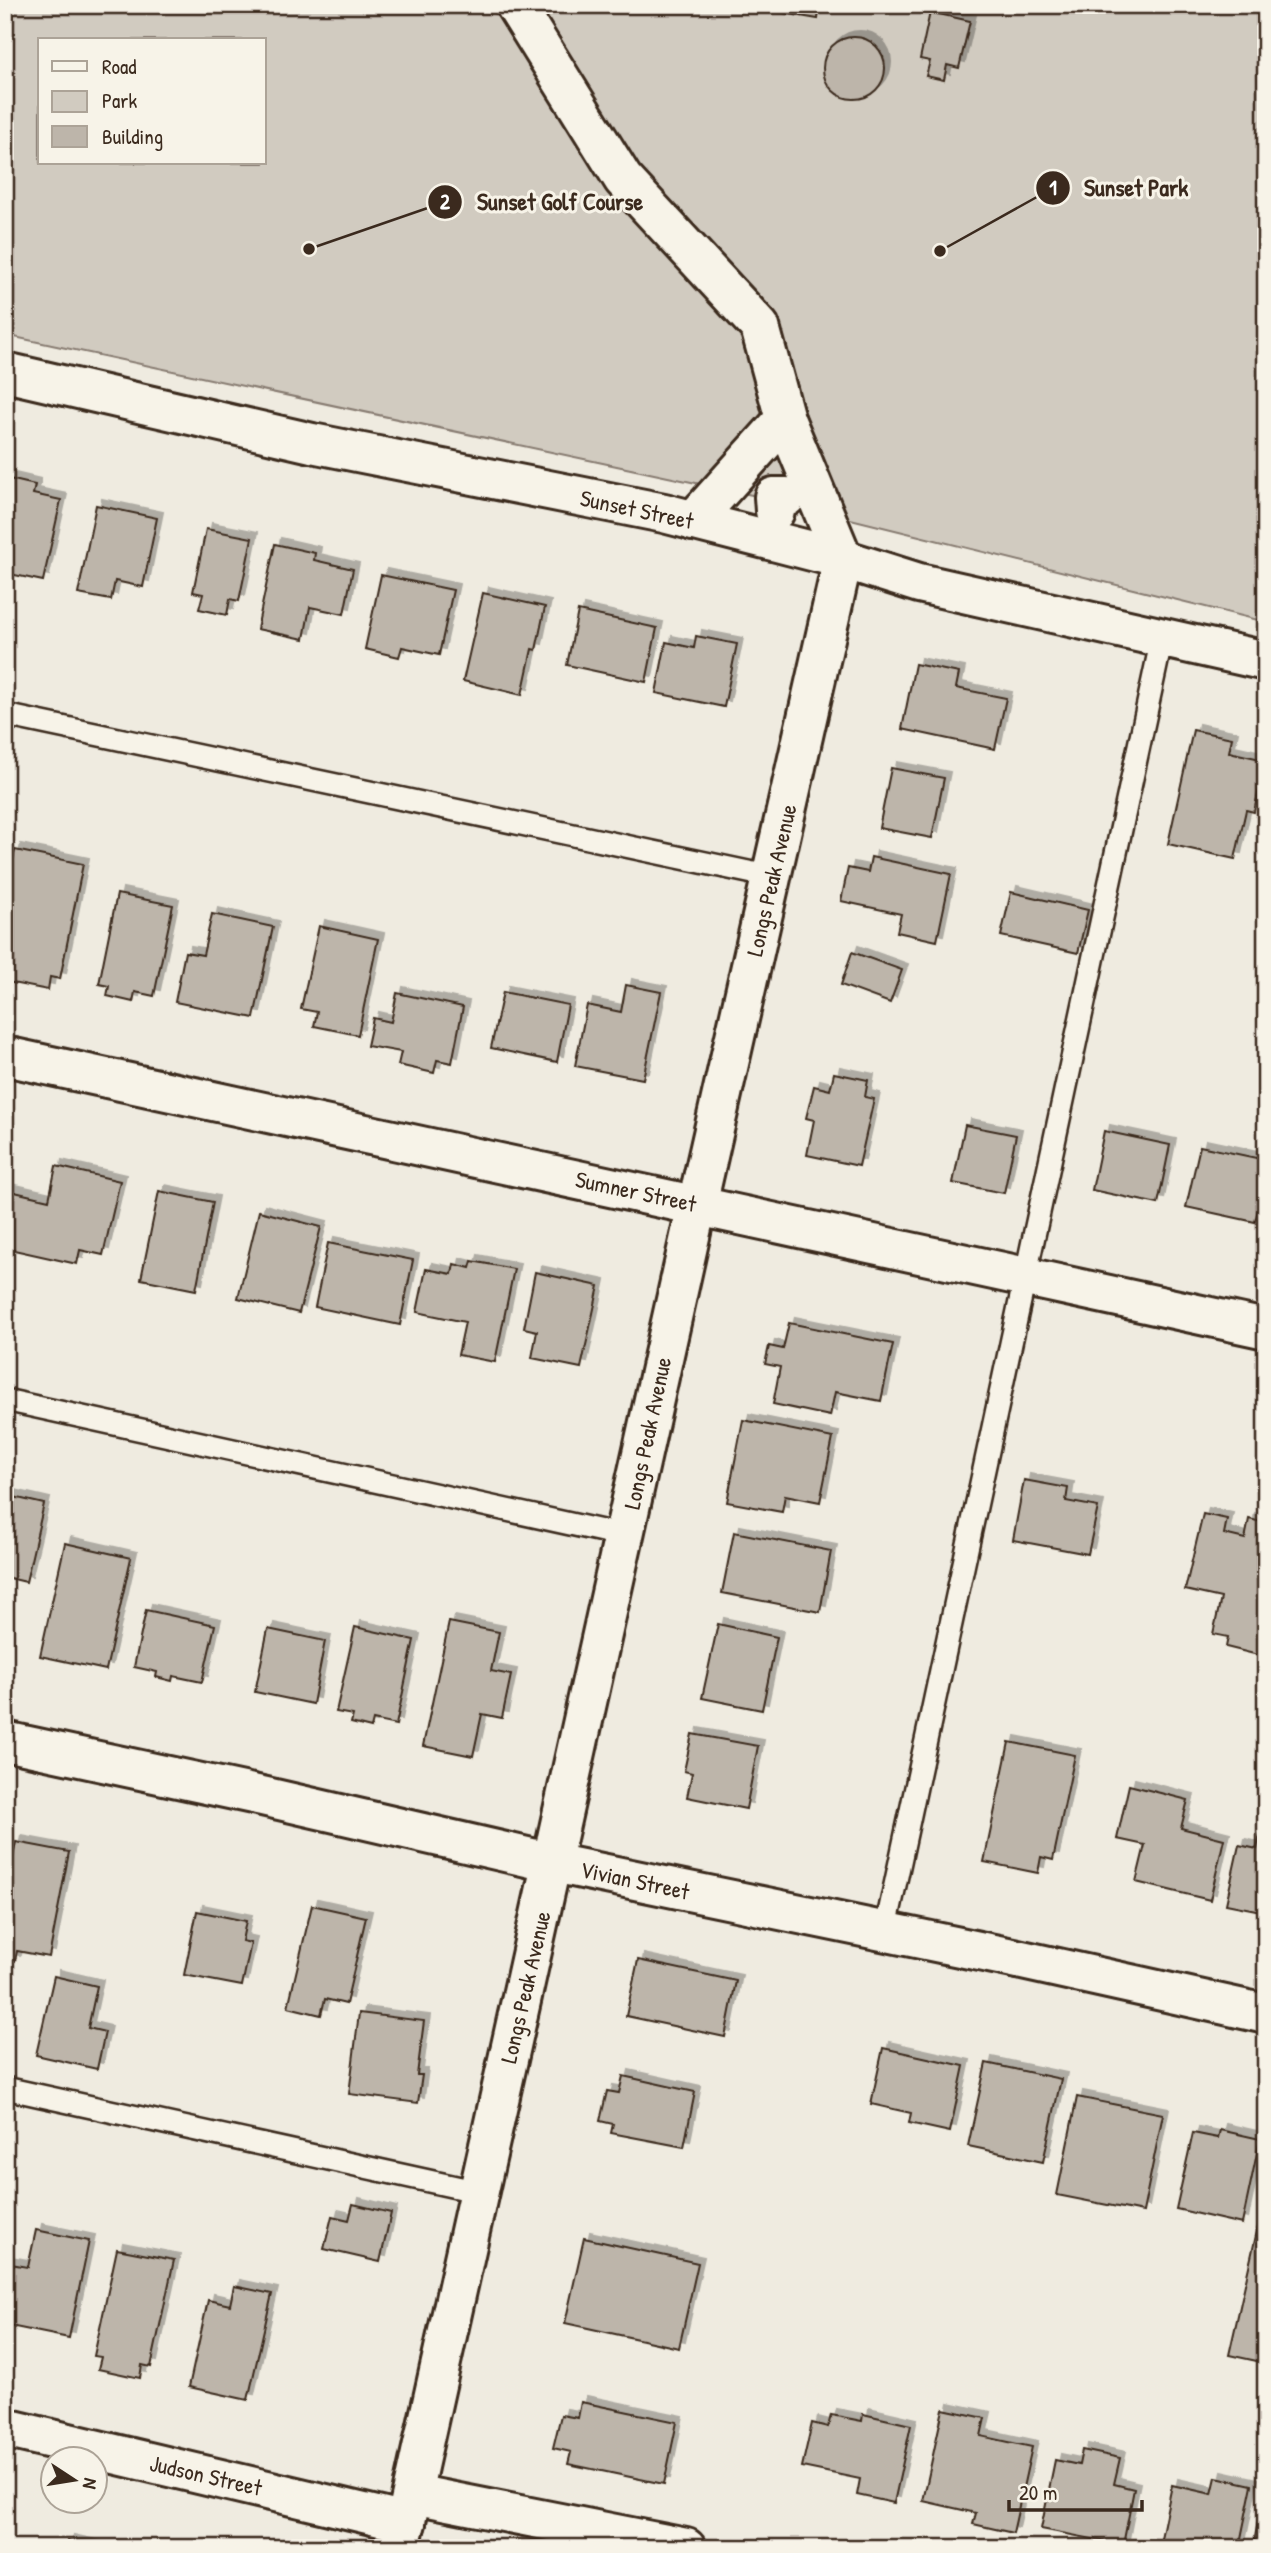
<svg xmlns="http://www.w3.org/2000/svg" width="1271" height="2553" font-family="'Patrick Hand',sans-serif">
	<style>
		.green { fill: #d1cbc0; stroke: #867a6f; stroke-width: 2; fill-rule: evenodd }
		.building { fill: #bdb5aa; stroke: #3b2a1e; stroke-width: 2; filter: url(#shadow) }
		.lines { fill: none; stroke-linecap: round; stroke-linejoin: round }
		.lane-casing { stroke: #3b2a1e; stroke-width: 26 }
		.street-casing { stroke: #3b2a1e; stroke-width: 44 }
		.secondary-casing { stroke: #3b2a1e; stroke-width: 44 }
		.lane { stroke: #f7f3e8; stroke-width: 21 }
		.street { stroke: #f7f3e8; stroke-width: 38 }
		.secondary { stroke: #f7f3e8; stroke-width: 38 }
		.labels { text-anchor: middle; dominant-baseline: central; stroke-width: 6; stroke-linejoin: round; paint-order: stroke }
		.street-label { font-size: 23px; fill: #3b2a1e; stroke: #f7f3e8 }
		.leader { fill: none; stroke: #3b2a1e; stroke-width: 2.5 }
		.callout-dot { fill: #3b2a1e; stroke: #f7f3e8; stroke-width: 2.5 }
		.mark-label { font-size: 21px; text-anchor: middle; font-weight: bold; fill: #fff }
		.callout-label { font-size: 24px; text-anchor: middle; font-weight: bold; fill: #3b2a1e; stroke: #f7f3e8; stroke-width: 6; stroke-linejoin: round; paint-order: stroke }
	</style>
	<defs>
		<filter id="shadow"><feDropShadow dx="6" dy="-6" stdDeviation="0" flood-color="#0004"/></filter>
	</defs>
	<rect width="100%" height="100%" fill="#efebe0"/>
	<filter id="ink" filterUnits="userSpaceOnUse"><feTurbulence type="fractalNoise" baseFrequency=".0143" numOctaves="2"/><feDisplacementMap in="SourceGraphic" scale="14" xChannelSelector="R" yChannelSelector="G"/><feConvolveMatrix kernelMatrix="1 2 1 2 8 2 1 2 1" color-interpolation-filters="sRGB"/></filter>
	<g filter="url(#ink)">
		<!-- green -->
		<path class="green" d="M5,5h1261v617l-500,-124 -761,-163zM40,40h224v123h-224z"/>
		<!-- building -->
		<g class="building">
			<path d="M766,5h54l-2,14 -53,-9z"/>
			<path d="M1233,5h33v7z"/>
			<path d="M930,12l40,9 -11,47 -12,-3 -3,15 -18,-4 4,-15 -10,-2z"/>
			<circle cx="854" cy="68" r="31"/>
			<path d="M5,478l30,7 -2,9 28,6 -18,81 -38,-8z"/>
			<path d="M96,505l61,13 -14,69 -28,-6 -4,19 -33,-6z"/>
			<path d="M206,529l46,9 -13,63 -9,-2 -3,16 -28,-6 4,-15 -10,-2z"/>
			<path d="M275,544l40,9 -1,7 39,9 -9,45 -34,-7 -6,32 -47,-10z"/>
			<path d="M381,575l72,15 -14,65 -37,-8 -3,10 -34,-8z"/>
			<path d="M483,593l62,14 -9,43 -4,-1 -10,46 -59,-14z"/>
			<path d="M578,611l79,17 -11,54 -79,-17z"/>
			<path d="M696,636l41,8 -13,63 -68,-14 10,-51 28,6z"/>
			<path d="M915,664l44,9 -3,15 50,10 -11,51 -93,-20z"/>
			<path d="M1193,730l39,8 -3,14 36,8 -11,52 -8,-2 -11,49 -67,-15z"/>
			<path d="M891,768l53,10 -12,60 -53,-10z"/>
			<path d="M15,850l68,14 -23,115 -10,-2 -2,13 -41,-8 3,-13 -5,-1v-17l8,-41 -8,-1v-11z"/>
			<path d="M871,857l80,17 -14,67 -40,-9 4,-18 -60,-13 7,-33 20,4z"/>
			<path d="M1011,892l77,18 -10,43 -77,-17z"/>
			<path d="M117,894l56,11 -19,91 -19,-4 -2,10 -26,-6 2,-10 -10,-2z"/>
			<path d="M212,914l61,13 -19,91 -79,-16 10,-50 18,3z"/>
			<path d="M319,926l59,13 -20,96 -44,-9 3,-14 -16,-3z"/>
			<path d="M852,952l50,18 -12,33 -49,-18z"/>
			<path d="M626,985l35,7 -18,87 -68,-13 12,-61 34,7z"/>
			<path d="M503,992l65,13 -11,57 -66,-14z"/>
			<path d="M397,993l66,14 -11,56 -15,-3 -3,13 -36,-8 3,-13 -34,-6 6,-28 18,4z"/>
			<path d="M834,1073l34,7 -3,17 9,2 -15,67 -52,-11 7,-35 -8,-2 8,-32 16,4z"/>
			<path d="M965,1125l51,10 -12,58 -51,-10z"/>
			<path d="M1104,1131l66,14 -12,59 -66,-14z"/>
			<path d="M1200,1146l66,14v15l-11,47 -69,-15z"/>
			<path d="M56,1166l64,15 -17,74 -23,-5 -3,14 -72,-16 1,-58 43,10z"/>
			<path d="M159,1191l54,11 -17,88 -55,-11z"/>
			<path d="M259,1211l62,16 -22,86 -61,-15z"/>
			<path d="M328,1243l85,17 -13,65 -85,-18z"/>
			<path d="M472,1261l42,8 -19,93 -37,-7 7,-33 -48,-10 9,-43 26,5 2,-10 16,4z"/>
			<path d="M535,1272l64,14 -18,82 -49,-10 5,-27 -13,-3z"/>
			<path d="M789,1323l104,21 -12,57 -46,-9 -5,24 -57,-12 7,-37 -15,-3 4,-18 14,3z"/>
			<path d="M743,1420l90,18 -13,64 -35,-7 -3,17 -55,-10z"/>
			<path d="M1024,1480l44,8 -2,13 32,6 -10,47 -75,-14z"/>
			<path d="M5,1495l39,9 -18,78 -21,-5z"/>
			<path d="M1203,1514l24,5 -3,15 21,5 4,-20 17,4v134l-40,-10 2,-10 -15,-3 8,-36 -36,-8z"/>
			<path d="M734,1532l97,19 -11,61 -98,-19z"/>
			<path d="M65,1543l66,15 -25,112 -66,-14z"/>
			<path d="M146,1610l69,15 -13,57 -29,-6 -1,5 -16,-4 1,-5 -23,-5z"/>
			<path d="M449,1622l50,10 -8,39 20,4 -9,43 -20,-4 -9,42 -50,-10z"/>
			<path d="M718,1624l59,13 -15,73 -60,-12z"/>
			<path d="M355,1627l59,13 -18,85 -23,-5 -2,8 -20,-5 2,-8 -17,-3z"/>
			<path d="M268,1629l57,12 -12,63 -58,-12z"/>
			<path d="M692,1734l66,12 -12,63 -59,-12 5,-24 -8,-2z"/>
			<path d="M1009,1742l66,13 -22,105 -12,-3 -3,16 -54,-11z"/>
			<path d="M1129,1785l59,15 -7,28 43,11 -14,61 -74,-18 9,-37 -28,-6z"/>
			<path d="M1262,1824l4,1v87l-40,-8 13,-59 18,4z"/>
			<path d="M16,1842l53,10 -20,105 -32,-6 -2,10 -10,-1v-63z"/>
			<path d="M312,1905l54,12 -20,87 -21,-5 -4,16 -33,-8z"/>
			<path d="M197,1911l49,10 -4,20 9,2 -9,43 -58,-11z"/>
			<path d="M638,1960l98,21 -11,56 -99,-21z"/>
			<path d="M54,1976l43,10 -9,42 17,4 -8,37 -61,-14z"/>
			<path d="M359,2013l65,8 -7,54h5l-4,28 -69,-9z"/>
			<path d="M883,2048l81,18 -14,66 -41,-9 2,-10 -40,-9z"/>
			<path d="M986,2063l75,16 -18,83 -75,-16z"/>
			<path d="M623,2076l72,16 -11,55 -73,-14 2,-9 -13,-3 7,-30 12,2z"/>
			<path d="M1077,2097l86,17 -20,98 -86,-17z"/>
			<path d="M1220,2130l40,9 -18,85 -66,-15 17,-76 25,5z"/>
			<path d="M1266,2191v172l-37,-8z"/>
			<path d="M353,2204l38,9 -11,49 -56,-13 8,-33 17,4z"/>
			<path d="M36,2230l53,11 -20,97 -64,-13v-62l23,4z"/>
			<path d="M584,2238l114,25 -19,85 -114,-25z"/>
			<path d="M117,2249l57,11 -23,107 -9,-2 -2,13 -42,-9 3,-12 -7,-1z"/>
			<path d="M234,2286l38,8 -24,106 -59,-13 19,-87 22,5z"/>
			<path d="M581,2402l96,20 -13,62 -96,-20 3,-12 -18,-4 8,-33 17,3z"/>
			<path d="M943,2409l42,9 -4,18 51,11 -19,86 -40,-9 3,-11 -53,-12z"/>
			<path d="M863,2414l48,11 -17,78 -37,-8 3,-16 -58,-12 10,-44 16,4 3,-12 31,6z"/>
			<path d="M1082,2450l38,8 -6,26 20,5 -11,56 -82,-16 14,-69 24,5z"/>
			<path d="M1216,2477l36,8 -13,63h-80l13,-63 40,9z"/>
			<path d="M1264,2489l2,59h-13z"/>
			<path d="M68,2541l31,7h-33z"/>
		</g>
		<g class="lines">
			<defs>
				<g id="lane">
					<path d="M5,715l767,162"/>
					<path d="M5,1400l620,136"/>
					<path d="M885,1932l277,-1294"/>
					<path d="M5,2088l474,104"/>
				</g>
				<g id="street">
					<path d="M5,372l307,71 352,70 179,46 76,24 347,78"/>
					<path d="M775,511l-1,-14h12"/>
					<path d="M5,1056l1261,273"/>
					<path d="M5,1741l257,55 291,67 460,95 253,56"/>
					<path d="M5,2428l401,95"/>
					<path d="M413,2494l273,54"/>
				</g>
				<g id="secondary">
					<path d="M693,521l92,-102"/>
					<path d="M400,2548l297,-1343 146,-646 -58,-140 -25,-92 -137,-148 -108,-174"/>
				</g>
			</defs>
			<!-- lane casing -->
			<use href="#lane" class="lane-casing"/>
			<!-- street casing -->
			<use href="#street" class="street-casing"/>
			<!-- secondary casing -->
			<use href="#secondary" class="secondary-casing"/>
			<!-- lane -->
			<use href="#lane" class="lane"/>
			<!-- street -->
			<use href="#street" class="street"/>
			<!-- secondary -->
			<use href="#secondary" class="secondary"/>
		</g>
	</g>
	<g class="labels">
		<!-- street labels -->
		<g class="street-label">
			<text transform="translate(637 509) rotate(12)">Sunset Street</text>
			<text transform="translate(771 880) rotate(-77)">Longs Peak Avenue</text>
			<text transform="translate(636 1191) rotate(12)">Sumner Street</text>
			<text transform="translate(647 1433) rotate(-78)">Longs Peak Avenue</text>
			<text transform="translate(635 1880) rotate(12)">Vivian Street</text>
			<text transform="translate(525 1987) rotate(-77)">Longs Peak Avenue</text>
			<text transform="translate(206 2475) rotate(13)">Judson Street</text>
		</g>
	</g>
	<!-- callouts -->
	<path class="leader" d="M940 251L1053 188M309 249L445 202"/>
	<g class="callout-dot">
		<circle cx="940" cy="251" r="7"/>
		<circle cx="309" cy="249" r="7"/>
		<circle cx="1053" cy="188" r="18"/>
		<circle cx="445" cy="202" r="18"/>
	</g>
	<g class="mark-label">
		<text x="1053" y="195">1</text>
		<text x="445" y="209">2</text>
	</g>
	<g class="callout-label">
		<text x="1136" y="196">Sunset Park</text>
		<text x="560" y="210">Sunset Golf Course</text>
	</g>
	<!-- margin -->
	<rect width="1271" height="2553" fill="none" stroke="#f7f3e8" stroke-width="28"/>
	<rect x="14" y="14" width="1243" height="2525" fill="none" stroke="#3b2a1e" stroke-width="2.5" filter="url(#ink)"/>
	<!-- legend -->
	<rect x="38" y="38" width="228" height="126" fill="#f7f3e8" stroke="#aca397" stroke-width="2"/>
	<rect x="52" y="61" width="35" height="10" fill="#f7f3e8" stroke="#aca397" stroke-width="2"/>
	<text x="102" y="74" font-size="21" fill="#3b2a1e">Road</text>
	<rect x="52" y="91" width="35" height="21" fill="#d1cbc0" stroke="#aca397" stroke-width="2"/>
	<text x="102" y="108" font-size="21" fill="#3b2a1e">Park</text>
	<rect x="52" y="126" width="35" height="21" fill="#bdb5aa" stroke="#aca397" stroke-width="2"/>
	<text x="102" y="144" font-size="21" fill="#3b2a1e">Building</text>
	<!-- north arrow -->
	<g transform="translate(74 2480) rotate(102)"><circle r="33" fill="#f7f3e8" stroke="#aca397" stroke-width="2"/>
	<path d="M0-5L12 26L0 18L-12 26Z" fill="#3b2a1e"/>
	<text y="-10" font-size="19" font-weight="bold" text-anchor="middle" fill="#3b2a1e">N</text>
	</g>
	<!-- scale -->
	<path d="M1009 2500v10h133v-10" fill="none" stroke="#3b2a1e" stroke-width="3.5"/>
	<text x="1019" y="2500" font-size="21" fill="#3b2a1e" stroke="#f7f3e8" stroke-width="5" paint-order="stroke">20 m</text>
</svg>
